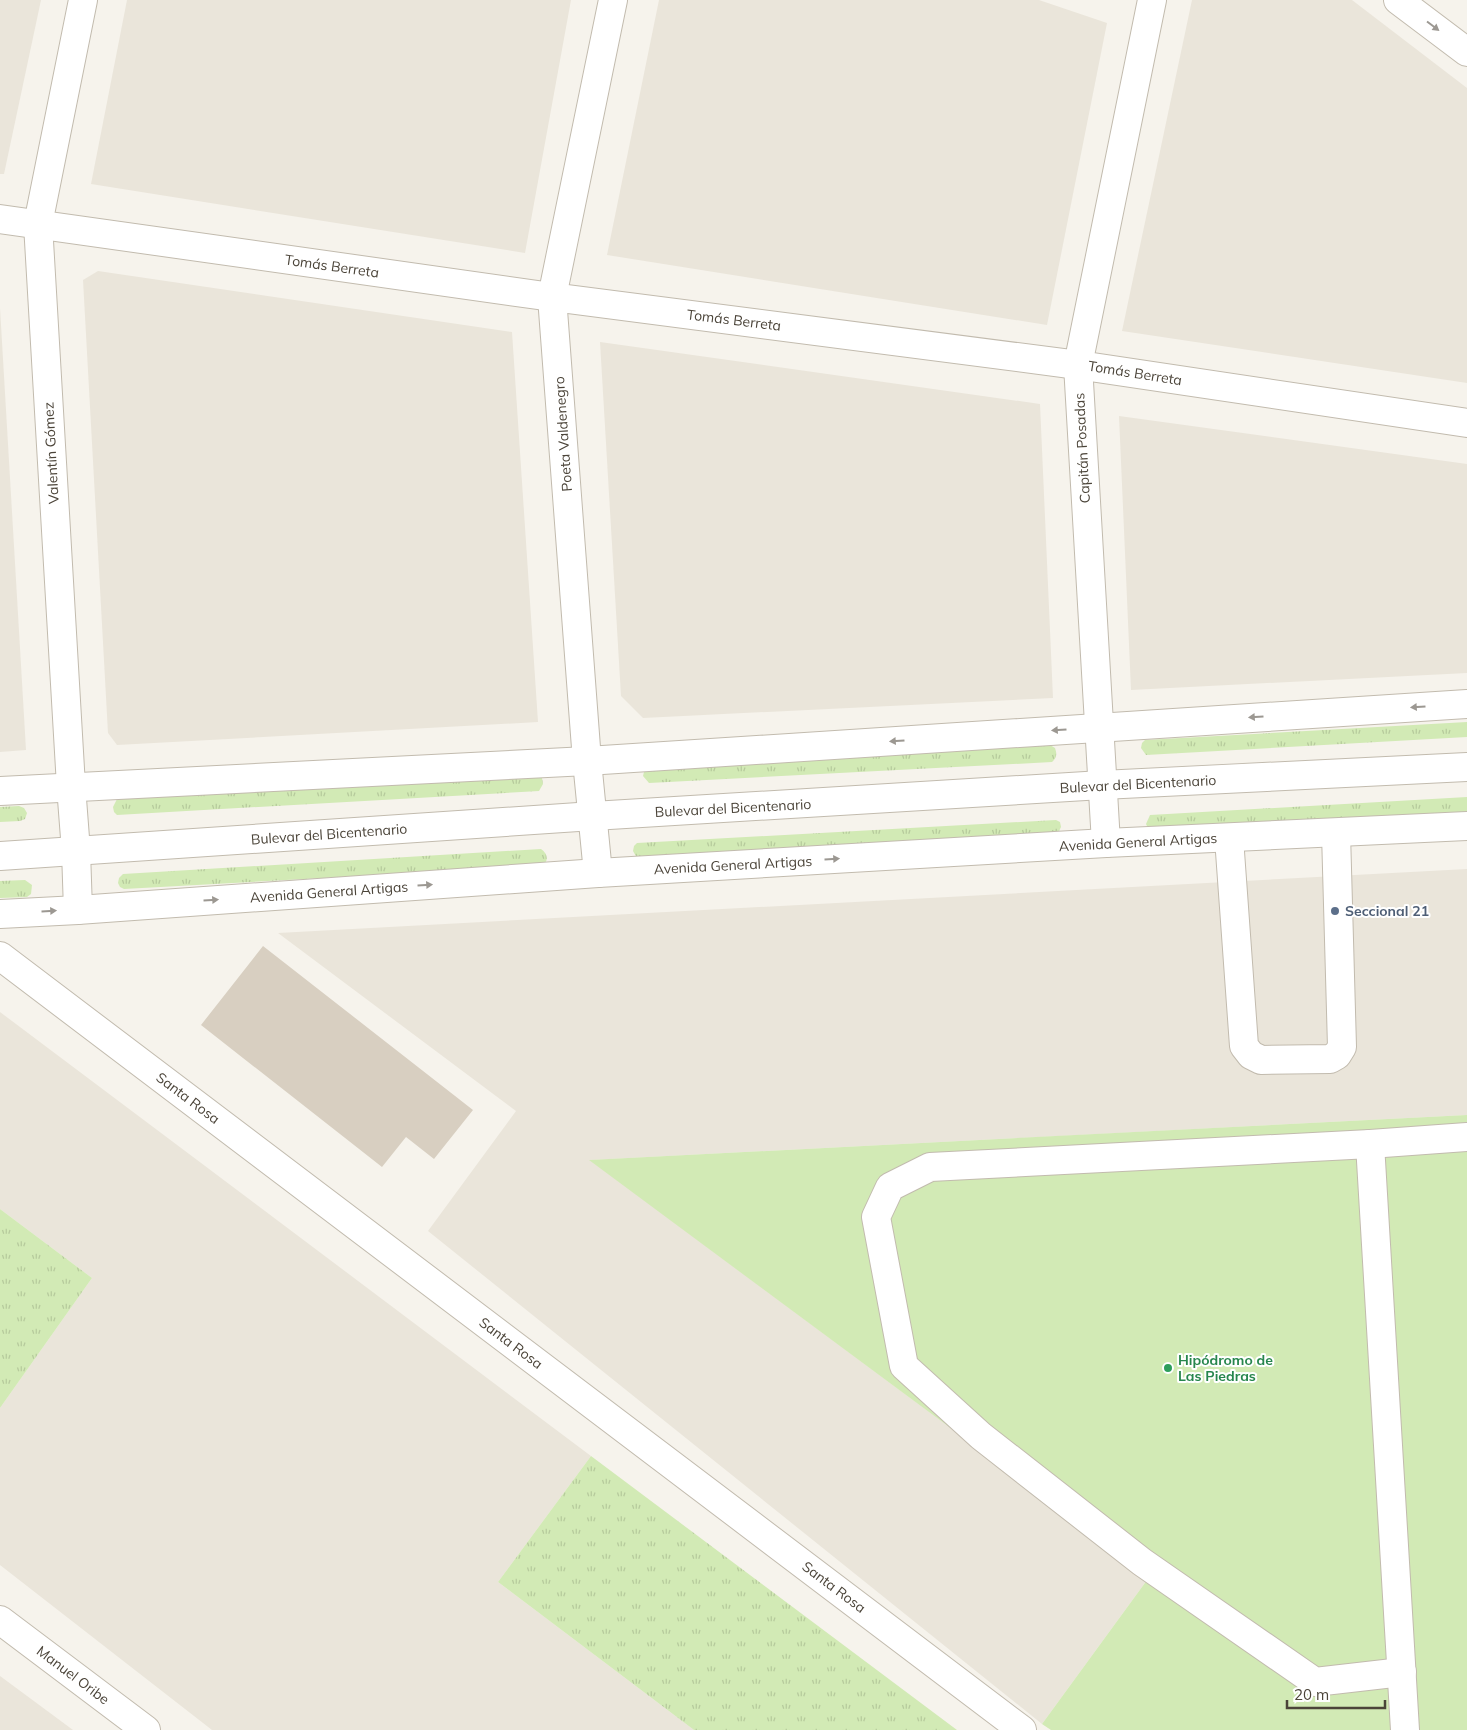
<svg xmlns="http://www.w3.org/2000/svg" width="1467" height="1730" font-family="Mulish,sans-serif">
	<style>
		.residential { fill: #eae5da }
		.grass { fill: url(#grass-tufts) }
		.pitch { fill: #d2eab5 }
		.building { fill: #d8cfc1 }
		.lines { fill: none; stroke-linecap: round; stroke-linejoin: round }
		.minor-casing { stroke: #c2bbae; stroke-width: 30 }
		.minor { stroke: #fff; stroke-width: 28 }
		.oneway { fill: #9c9892 }
		.service-dot { fill: #5c6f8a; stroke: #fff; stroke-width: 2 }
		.leisure-dot { fill: #2e9e5b; stroke: #fff; stroke-width: 2 }
		.labels { text-anchor: middle; dominant-baseline: central; stroke-width: 4; stroke-linejoin: round; paint-order: stroke }
		.street-label { font-size: 14px; fill: #4b4439; stroke: #fff }
		.service-label { font-size: 14px; font-weight: bold; fill: #4e5e75; stroke: #fff; text-anchor: start }
		.leisure-label { font-size: 14px; font-weight: bold; fill: #27864d; stroke: #fff; text-anchor: start }
	</style>
	<defs>
		<pattern id="grass-tufts" width="24" height="20" patternUnits="userSpaceOnUse" patternTransform="scale(1.25)"><rect width="24" height="20" fill="#d2eab5"/><path d="M3 7l-1-3M5 7V3M7 7l1-3M15 17l-1-3M17 17v-4M19 17l1-3" fill="none" stroke="#b6ca9c"/></pattern>
	</defs>
	<rect width="100%" height="100%" fill="#f6f3ec"/>
	<!-- residential -->
	<g class="residential">
		<path d="M0,0h41l-37,174h-4z"/>
		<path d="M127,0h444l-46,253 -434,-69z"/>
		<path d="M659,0h380l68,23 -60,302 -440,-70z"/>
		<path d="M1192,0h160l115,88v295l-345,-52z"/>
		<path d="M98,271l414,61 26,390 -421,23 -9,-12 -25,-453z"/>
		<path d="M0,308l26,442 -26,2z"/>
		<path d="M600,342l440,62 13,294 -410,20 -22,-22z"/>
		<path d="M1119,416l348,48v209l-336,17z"/>
		<path d="M1467,869v246l-877,45 560,416 -108,148 -614,-493 88,-120 -238,-178z"/>
		<path d="M0,1012l591,444 -93,126 196,148h-482l-212,-165v-157l92,-130 -92,-69z"/>
		<path d="M0,1676l73,54h-73z"/>
	</g>
	<!-- grass -->
	<g class="grass">
		<path d="M1467,722v15l-321,18 -5,-7 1,-5 3,-3z"/>
		<path d="M1050,745l5,3c2,6 2,9 -3,14l-403,21 -6,-7 1,-4 4,-3z"/>
		<path d="M539,775l3,3 1,6 -4,7 -422,24 -3,-3 -1,-5 4,-8z"/>
		<path d="M1467,797v16l-319,15 -2,-4 4,-9z"/>
		<path d="M19,806l5,2 3,5 -2,6 -5,2 -20,1v-15z"/>
		<path d="M1056,820l4,2 1,5 -4,8 -420,23 -4,-7 1,-5 3,-3z"/>
		<path d="M541,849c7,5 8,12 1,17l-418,23 -4,-2 -2,-4 1,-5 4,-4z"/>
		<path d="M25,880l7,5 -1,9 -4,3 -27,1v-17z"/>
		<path d="M0,1209l92,69 -92,130z"/>
		<path d="M591,1456l366,274h-263l-196,-148z"/>
	</g>
	<!-- pitch -->
	<path class="pitch" d="M1467,1115v615h-416l-9,-6 108,-148 -561,-416z"/>
	<!-- building -->
	<path class="building" d="M263,946l210,164 -39,49 -28,-22 -24,30 -181,-142z"/>
	<g class="lines">
		<defs>
			<g id="minor">
				<path d="M1398,0l69,52"/>
				<path d="M0,219l552,78 526,68 389,58"/>
				<path d="M0,791l587,-30 880,-57"/>
				<path d="M1229,838l15,208 7,9 10,5 69,-1 7,-4 5,-8 -6,-214"/>
				<path d="M1106,843l-28,-478 74,-365"/>
				<path d="M0,856l593,-40 509,-31 365,-18"/>
				<path d="M598,873l-11,-112 -35,-464 61,-297"/>
				<path d="M78,910l-2,-59 -5,-65 -33,-562 45,-224"/>
				<path d="M0,914l78,-4 520,-37 508,-30 361,-17"/>
				<path d="M0,956l1022,774"/>
				<path d="M1370,1144l35,586"/>
				<path d="M0,1620l146,110"/>
				<path d="M1402,1672l-87,10 -173,-120 -161,-126 -77,-70 -28,-149 14,-30 40,-20 440,-23 97,-7"/>
			</g>
		</defs>
		<!-- minor casing -->
		<use href="#minor" class="minor-casing"/>
		<!-- minor -->
		<use href="#minor" class="minor"/>
	</g>
	<!-- one-way arrows -->
	<defs><path id="oneway-solid" d="M-6-.8H1V-3.2L6.5 0L1 3.2V.8H-6Z" transform="scale(1.25)"/></defs>
	<g class="oneway">
		<use href="#oneway-solid" transform="translate(1433 26) rotate(37)"/>
		<use href="#oneway-solid" transform="translate(1418 707) rotate(176)"/>
		<use href="#oneway-solid" transform="translate(1256 717) rotate(176)"/>
		<use href="#oneway-solid" transform="translate(1059 730) rotate(176)"/>
		<use href="#oneway-solid" transform="translate(897 741) rotate(176)"/>
		<use href="#oneway-solid" transform="translate(832 859) rotate(-3)"/>
		<use href="#oneway-solid" transform="translate(425 885) rotate(-4)"/>
		<use href="#oneway-solid" transform="translate(211 900) rotate(-4)"/>
		<use href="#oneway-solid" transform="translate(49 911) rotate(-3)"/>
	</g>
	<!-- markers -->
	<circle class="service-dot" cx="1335" cy="911" r="5"/>
	<circle class="leisure-dot" cx="1168" cy="1368" r="5"/>
	<g class="labels">
		<!-- street labels -->
		<g class="street-label">
			<text transform="translate(332 266) rotate(8)">Tomás Berreta</text>
			<text transform="translate(734 320) rotate(7)">Tomás Berreta</text>
			<text transform="translate(1135 373) rotate(9)">Tomás Berreta</text>
			<text transform="translate(563 434) rotate(-94)">Poeta Valdenegro</text>
			<text transform="translate(1082 448) rotate(-93)">Capitán Posadas</text>
			<text transform="translate(51 453) rotate(-93)">Valentín Gómez</text>
			<text transform="translate(1138 784) rotate(-3)">Bulevar del Bicentenario</text>
			<text transform="translate(733 808) rotate(-3)">Bulevar del Bicentenario</text>
			<text transform="translate(329 834) rotate(-4)">Bulevar del Bicentenario</text>
			<text transform="translate(1138 842) rotate(-3)">Avenida General Artigas</text>
			<text transform="translate(733 865) rotate(-3)">Avenida General Artigas</text>
			<text transform="translate(329 892) rotate(-4)">Avenida General Artigas</text>
			<text transform="translate(188 1098) rotate(37)">Santa Rosa</text>
			<text transform="translate(511 1343) rotate(37)">Santa Rosa</text>
			<text transform="translate(834 1587) rotate(37)">Santa Rosa</text>
			<text transform="translate(73 1675) rotate(37)">Manuel Oribe</text>
		</g>
		<!-- service labels -->
		<g class="service-label">
			<text x="1345" y="911">Seccional 21</text>
		</g>
		<!-- leisure labels -->
		<g class="leisure-label">
			<text x="1178" y="1360">Hipódromo de<tspan x="1178" dy="16">Las Piedras</tspan></text>
		</g>
	</g>
	<!-- scale -->
	<path d="M1287 1700v8h98v-8" fill="none" stroke="#4b4439" stroke-width="2.5"/>
	<text x="1294" y="1700" font-size="15" fill="#4b4439" stroke="#ffffff" stroke-width="4" paint-order="stroke">20 m</text>
</svg>
